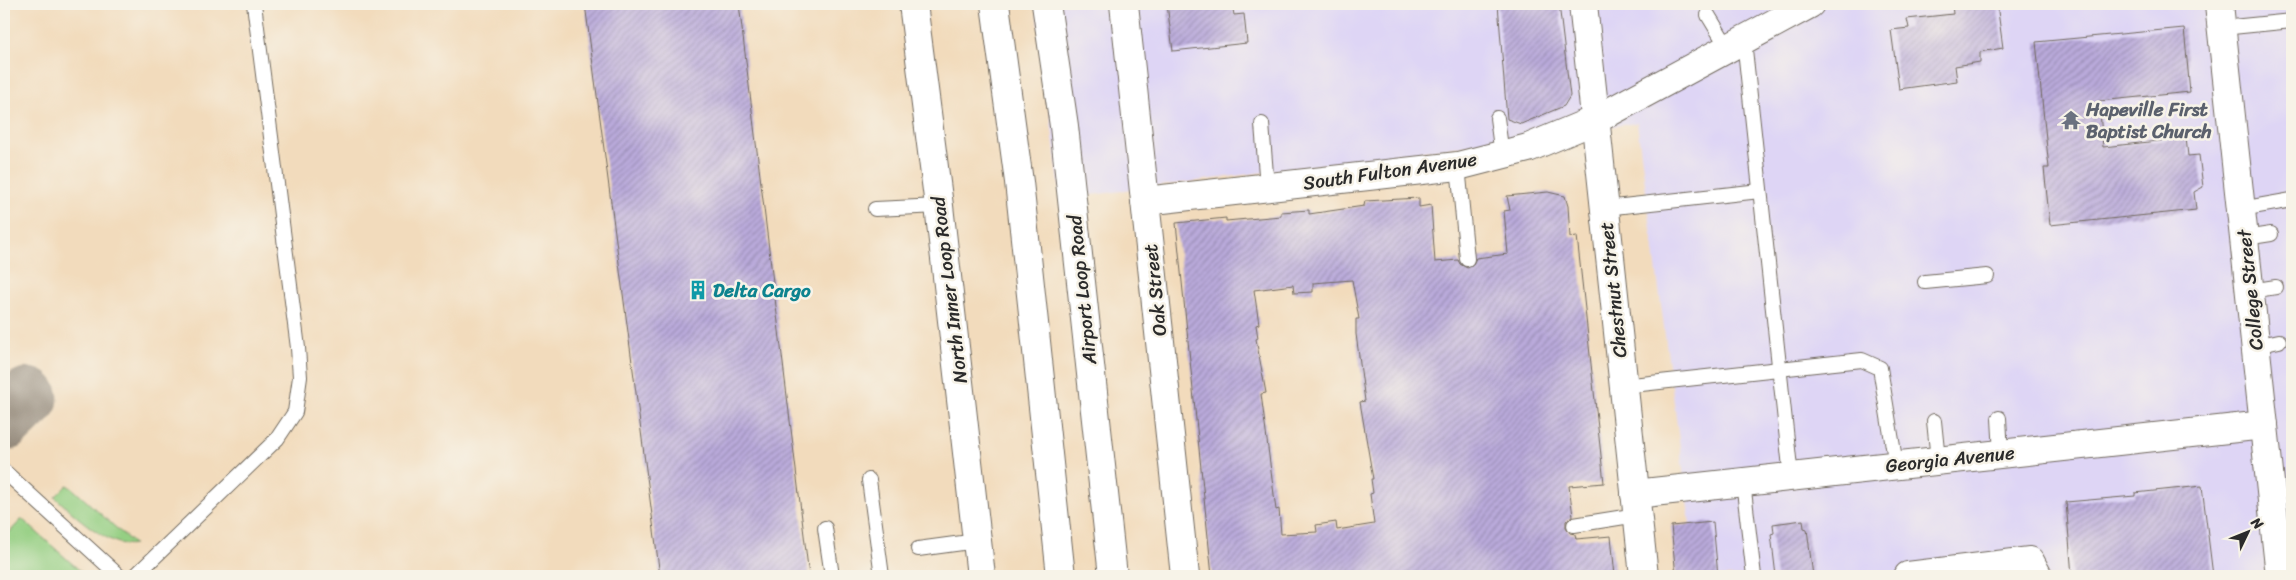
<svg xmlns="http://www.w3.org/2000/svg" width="2296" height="580" font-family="Sriracha,sans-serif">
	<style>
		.built { fill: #ded5f5 }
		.grass { fill: #95cf83; stroke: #607d57 }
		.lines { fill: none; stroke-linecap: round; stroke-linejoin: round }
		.taxiway { stroke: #8e8374; stroke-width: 61 }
		.building { fill: url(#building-hatch); fill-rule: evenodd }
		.lane-casing { stroke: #71695e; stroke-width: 16 }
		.street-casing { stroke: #71695e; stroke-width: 30 }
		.secondary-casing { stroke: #71695e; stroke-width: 30 }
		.lane { stroke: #fff; stroke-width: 14 }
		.street { stroke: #fff; stroke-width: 28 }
		.secondary { stroke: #fff; stroke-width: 28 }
		.labels { text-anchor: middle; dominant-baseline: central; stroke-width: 5; stroke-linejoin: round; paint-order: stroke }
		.worship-label { font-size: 19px; font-weight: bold; fill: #5b616d; stroke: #f7f3e8; text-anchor: start }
		.street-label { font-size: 19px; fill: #2b2b2b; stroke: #f7f3e8 }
		.culture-label { font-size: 19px; font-weight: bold; fill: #0d838f; stroke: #f7f3e8; text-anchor: start }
	</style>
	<defs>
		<pattern id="building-hatch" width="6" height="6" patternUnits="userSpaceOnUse" patternTransform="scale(1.25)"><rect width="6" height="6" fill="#baaadb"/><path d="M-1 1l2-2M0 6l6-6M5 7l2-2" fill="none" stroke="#978bb2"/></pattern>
	</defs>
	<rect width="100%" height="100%" fill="#f7f3e8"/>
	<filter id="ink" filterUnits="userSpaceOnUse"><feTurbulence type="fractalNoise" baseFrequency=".02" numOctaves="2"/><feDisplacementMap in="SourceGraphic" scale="10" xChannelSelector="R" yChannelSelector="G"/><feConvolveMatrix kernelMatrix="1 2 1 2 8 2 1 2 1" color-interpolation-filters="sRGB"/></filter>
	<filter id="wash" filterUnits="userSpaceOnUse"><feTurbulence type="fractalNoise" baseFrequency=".0096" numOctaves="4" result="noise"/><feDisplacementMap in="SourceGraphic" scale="20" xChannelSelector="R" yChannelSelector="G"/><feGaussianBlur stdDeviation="1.12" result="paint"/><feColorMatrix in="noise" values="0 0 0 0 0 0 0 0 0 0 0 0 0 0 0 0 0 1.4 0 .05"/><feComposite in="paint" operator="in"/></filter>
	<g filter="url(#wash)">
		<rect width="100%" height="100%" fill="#f2dbbc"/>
		<!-- built -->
		<path class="built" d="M1036,4h1256v572h-595l-60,-453 -576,76z"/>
		<!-- grass -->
		<g class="grass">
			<path d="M67,485l6,4 61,55c-23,6 -63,-32 -79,-47z"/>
			<path d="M22,519l64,57h-82v-38z"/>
		</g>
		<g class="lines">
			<!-- taxiway -->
			<path class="taxiway" d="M4,421l24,-23"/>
		</g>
		<g id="blocks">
			<!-- building -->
			<g class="building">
				<path d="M585,4h154l70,572h-149z"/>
				<path d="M1167,4h65l2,11 10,-1 3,29 -74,8z"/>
				<path d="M1498,4h61l11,92 -6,10 -43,18 -14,-5z"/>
				<path d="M1952,4h45l6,44 -23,4v10l-25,4 2,15 -58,8 -8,-59 18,-2 -2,-9 46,-5z"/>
				<path d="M2184,28l6,64 -91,9 4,46 83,-9 2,18 11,-1 4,32 -9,5 2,18 -146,15 -6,-57h5l-13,-126z"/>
				<path d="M1548,192l17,4 3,10 2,31 7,-1 27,247 -35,3 4,30 -7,5v6l4,6 5,1 1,5 35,-3 4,40h-403l-36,-353 50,-5v3l55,-5v-4l28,-2v4l55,-8 1,-5 54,-3v9l12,-2 4,57 23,-2 2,4 7,4 5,-2 4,-8 32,-4 -4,-43 6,-1 -3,-14zM1352,280l7,39h-3v15l9,67 -5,1 13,77h-2l2,14 -3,1 4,30 -37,6 -1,-8 -20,3 1,7 -36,2 -2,-25 -3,1 -15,-116 5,-1 -10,-54 2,-1 -2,-13 3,-1 -5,-34 39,-5 1,8 19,-1v-9z"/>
				<path d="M2202,486l11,90h-141l-6,-74 69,-6v-3z"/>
				<path d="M1803,520l1,8 3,1 6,47h-37l-5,-42 3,-1 -1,-9z"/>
				<path d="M1713,522l5,54h-42l-5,-50z"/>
			</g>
		</g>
	</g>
	<g filter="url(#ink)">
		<use href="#blocks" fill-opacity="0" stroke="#71695e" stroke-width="1"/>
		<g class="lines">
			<defs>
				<g id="lane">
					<path d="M1708,15l20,33"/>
					<path d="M2222,28l70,-7"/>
					<path d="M1744,40l47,437"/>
					<path d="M1497,118l5,37"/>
					<path d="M1262,124l5,63"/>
					<path d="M1458,166l9,93"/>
					<path d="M1605,208l155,-17"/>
					<path d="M875,209l64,-3"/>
					<path d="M2241,209l51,-9"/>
					<path d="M2245,238l26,-4"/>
					<path d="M1925,282l62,-6"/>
					<path d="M2250,291l26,-4"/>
					<path d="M2256,346l23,-5"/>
					<path d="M1623,386l239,-26 18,8 16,97"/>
					<path d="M1999,418l2,36"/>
					<path d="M1934,421l4,39"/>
					<path d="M4,471l115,105"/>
					<path d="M869,480l13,96"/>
					<path d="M1743,482l11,94"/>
					<path d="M1574,525l63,-10"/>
					<path d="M825,528l7,48"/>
					<path d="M918,549l59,-8"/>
					<path d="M135,576l142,-137 18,-27 5,-35 -2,-29 -44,-344"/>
				</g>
				<g id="street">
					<path d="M913,4l26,202 42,370"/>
					<path d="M1124,4l61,572"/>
					<path d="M1583,4l61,572"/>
					<path d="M2219,4l61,572"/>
					<path d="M1145,201l313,-35 70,-18 67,-28 215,-116"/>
					<path d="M1635,494l629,-69"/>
					<path d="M1908,576l122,-15 8,15"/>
				</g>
				<g id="secondary">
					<path d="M995,4l24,178 42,394"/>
					<path d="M1046,4l18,122 49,450"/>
				</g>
			</defs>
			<!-- lane casing -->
			<use href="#lane" class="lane-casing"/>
			<!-- street casing -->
			<use href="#street" class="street-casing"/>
			<!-- secondary casing -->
			<use href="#secondary" class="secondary-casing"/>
			<!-- lane -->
			<use href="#lane" class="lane"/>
			<!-- street -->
			<use href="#street" class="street"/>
			<!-- secondary -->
			<use href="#secondary" class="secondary"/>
		</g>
	</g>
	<!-- icons -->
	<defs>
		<symbol id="temple-bare" viewBox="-9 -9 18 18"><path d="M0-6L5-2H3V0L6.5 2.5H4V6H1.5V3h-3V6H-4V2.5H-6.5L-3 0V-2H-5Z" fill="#6b7280" stroke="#f7f3e8" stroke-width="2.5" paint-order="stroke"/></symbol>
		<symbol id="building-bare" viewBox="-9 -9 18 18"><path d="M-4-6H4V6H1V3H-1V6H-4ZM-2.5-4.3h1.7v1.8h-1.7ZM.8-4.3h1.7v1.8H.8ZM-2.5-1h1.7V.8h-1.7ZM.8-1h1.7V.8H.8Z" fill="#0f9aa8" stroke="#f7f3e8" stroke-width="2.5" paint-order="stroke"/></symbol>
	</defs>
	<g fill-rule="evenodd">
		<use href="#temple-bare" x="2057" y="106" width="28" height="28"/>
		<use href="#building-bare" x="684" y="276" width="28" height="28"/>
	</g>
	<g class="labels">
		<!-- worship labels -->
		<g class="worship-label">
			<text x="2086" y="109">Hapeville First<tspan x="2086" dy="22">Baptist Church</tspan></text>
		</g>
		<!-- street labels -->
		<g class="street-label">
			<text transform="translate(1390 171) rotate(-8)">South Fulton Avenue</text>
			<text transform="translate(949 290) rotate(-97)">North Inner Loop Road</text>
			<text transform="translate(1082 290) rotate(-96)">Airport Loop Road</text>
			<text transform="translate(1155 290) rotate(-96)">Oak Street</text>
			<text transform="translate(1613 290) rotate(-96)">Chestnut Street</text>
			<text transform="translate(2250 290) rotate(-96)">College Street</text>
			<text transform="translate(1950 459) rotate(-6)">Georgia Avenue</text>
		</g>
		<!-- culture labels -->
		<g class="culture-label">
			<text x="713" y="290">Delta Cargo</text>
		</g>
	</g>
	<!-- margin -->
	<rect width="2296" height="580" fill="none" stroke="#f7f3e8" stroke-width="20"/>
	<!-- north arrow -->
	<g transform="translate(2248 532) rotate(47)" stroke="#f7f3e8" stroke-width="4" paint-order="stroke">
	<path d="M0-4L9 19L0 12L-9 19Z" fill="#2b2b2b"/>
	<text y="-8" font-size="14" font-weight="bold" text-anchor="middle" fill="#2b2b2b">N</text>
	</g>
</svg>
